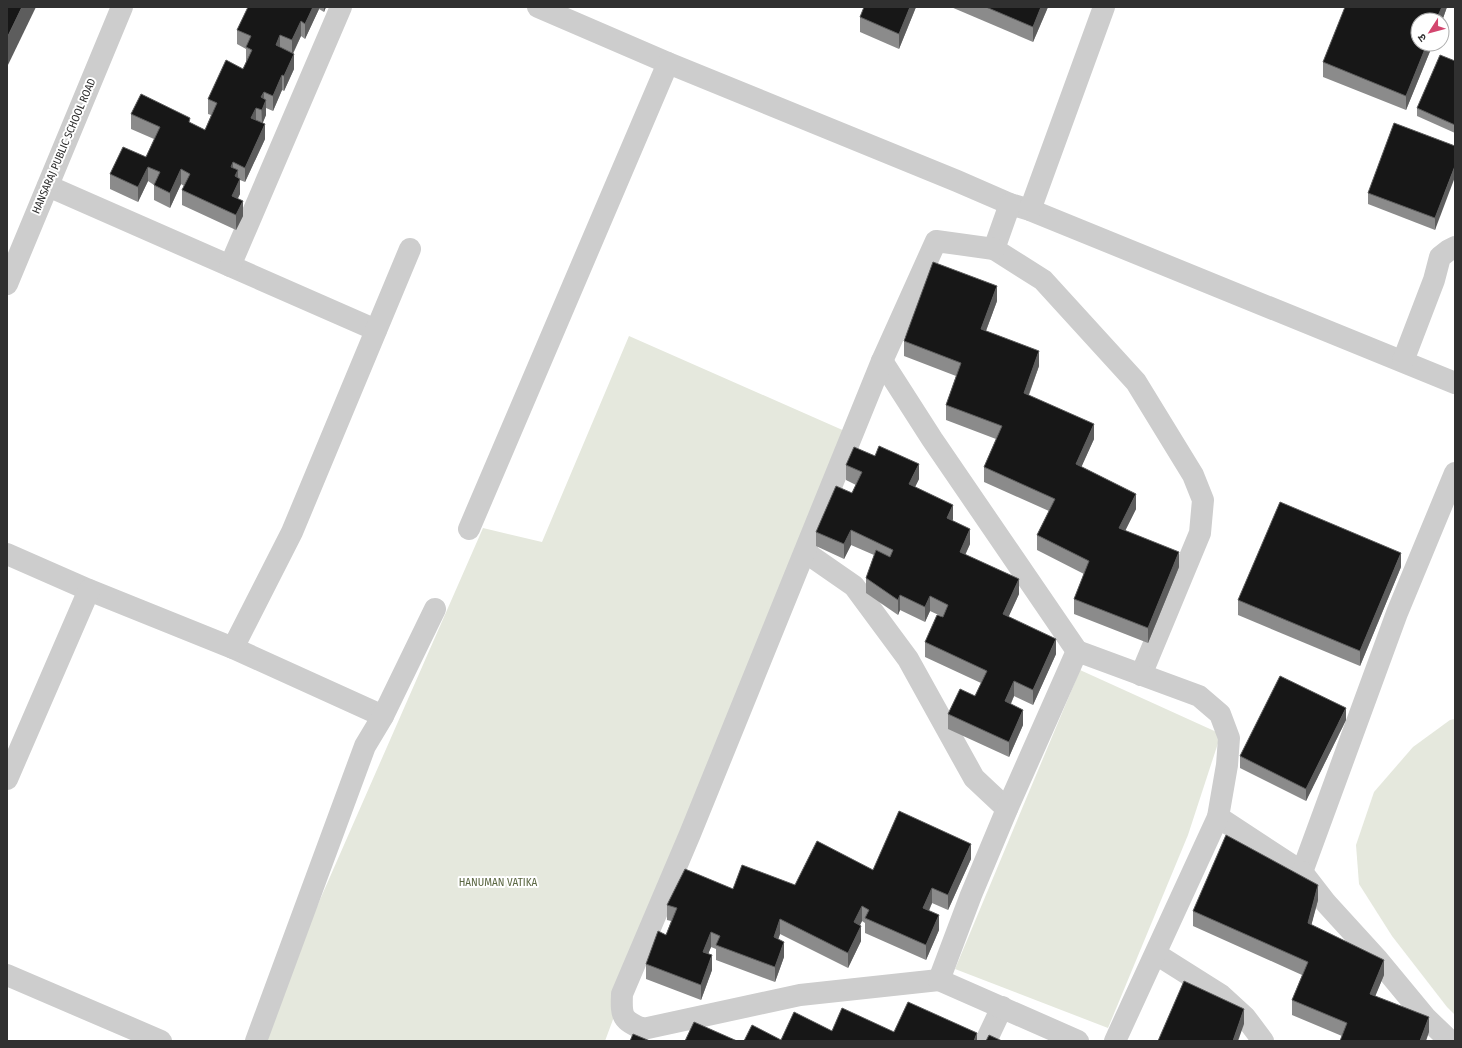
<svg xmlns="http://www.w3.org/2000/svg" width="1462" height="1048" font-family="'Fira Sans Condensed','Noto Sans Devanagari',sans-serif">
	<style>
		.green { fill: #e5e8dd }
		.lines { fill: none; stroke-linecap: round; stroke-linejoin: round }
		.minor { stroke: #cdcdcd; stroke-width: 22 }
		.wall { fill: #8b8b8b }
		.shaded-wall { fill: #5d5d5d }
		.building { fill: #171717; stroke: #5d5d5d }
		.labels { text-anchor: middle; dominant-baseline: central; stroke-width: 4; stroke-linejoin: round; paint-order: stroke }
		.street-label { font-size: 11px; fill: #303030; stroke: #fff }
		.park-label { font-size: 11px; fill: #5b6742; stroke: #fff }
	</style>
	<rect width="100%" height="100%" fill="#fff"/>
	<!-- green -->
	<g class="green">
		<path d="M629,336l218,96 -165,402 -77,207h-347l225,-513 59,14z"/>
		<path d="M1080,670l141,64 -33,101 -80,193 -153,-59z"/>
		<path d="M1455,719v296l-8,-8 -55,-71 -33,-52 -3,-39 18,-53 39,-45 37,-27z"/>
	</g>
	<g class="lines">
		<!-- minor -->
		<g class="minor">
			<path d="M538,7l130,56 289,118 53,23 20,6 425,173"/>
			<path d="M48,186l328,144"/>
			<path d="M1010,204l-16,45 49,31 93,102 57,93 10,25 -3,33 -59,142"/>
			<path d="M1030,210l74,-203"/>
			<path d="M230,266l111,-259"/>
			<path d="M7,284l115,-277"/>
			<path d="M882,361l50,78 145,212"/>
			<path d="M1403,361l31,-81 6,-23 9,-7 6,-3"/>
			<path d="M469,529l199,-466"/>
			<path d="M805,552l49,34 54,73 66,119 33,31"/>
			<path d="M7,554l82,36 144,58 150,68"/>
			<path d="M233,648l59,-116 118,-283"/>
			<path d="M7,779l82,-189"/>
			<path d="M1218,817l84,55 95,-259 58,-140"/>
			<path d="M1302,872l24,31 52,57 48,58 24,23"/>
			<path d="M1156,954l65,41 24,22 18,24"/>
			<path d="M7,975l154,66"/>
			<path d="M939,980l-139,15 -157,34c-21,-9 -22,-12 -21,-35l68,-160 192,-473 54,-120 58,8"/>
			<path d="M256,1041l109,-295 18,-30 52,-107"/>
			<path d="M986,1041l16,-34"/>
			<path d="M1078,1041l-139,-61 32,-85 36,-86 70,-158 122,45 21,18 9,24 -2,27 -9,52 -103,224"/>
		</g>
	</g>
	<!-- wall -->
	<g class="wall">
		<path d="M248,7h78l-2,5 -5,-3 -14,30 -4,-3 -8,18 1,15 -10,22 -2,-1 -9,21 -7,-3v7l-4,8 3,16 -20,43 -5,-2v14l-3,5 6,17 -7,14 -54,-25v-15l2,-4 -3,-2 -11,24 -16,-8v-15l-6,-4 -10,21 -28,-13v-15l36,-17 8,-18 -23,-10v-15l59,9 15,7 6,-15 -3,-1v-15l35,-30 3,-7v-13l-9,-5v-14z"/>
		<path d="M916,7l-17,42 -39,-17v-15z"/>
		<path d="M951,7h97l-15,35z"/>
		<path d="M1345,7h102l-5,14v-1l-24,24h15l-27,66 -83,-33v-15z"/>
		<path d="M1455,61v72l-38,-17v-8z"/>
		<path d="M1455,146l-20,84 -67,-26v-11z"/>
		<path d="M997,301l-11,30 53,35 -10,29 65,44 -13,28 55,42 -11,22 54,36 -31,76 -74,-29v-15l10,-25 -47,-24v-15l12,-24 -65,-29v-15l12,-28 -50,-19v-15l10,-29 -52,-20v-15z"/>
		<path d="M846,465l73,14 -4,8 38,32 -1,2 18,23 -5,10 54,40 -11,23 48,37 -23,51 -19,-9 -3,8 12,21 -14,32 -61,-28v-15l27,-18 6,-13 -56,-26v-15l18,-25 -13,-6 -5,11 -25,-12 -2,5 -32,-22v-15l8,-23 -23,-10 -7,14 -28,-13v-14l36,-39 4,-8 -10,-5z"/>
		<path d="M1401,567l-41,99 -122,-51v-15z"/>
		<path d="M1346,720l-40,81 -66,-33v-12z"/>
		<path d="M971,859l-23,51 -16,-7 -3,8 10,19 -13,30 -61,-27v-10l-3,-2 -2,4 1,16 -13,27 -68,-34 -2,5 6,18 -9,25 -59,-22v-11l-5,-2 -3,7 4,16 -11,30 -55,-21v-15l20,-29 5,-14 -4,-1v-15l66,-16 62,-4 78,-15z"/>
		<path d="M1318,900l-7,25 73,50 -9,21 54,36 -87,4 -50,-21v-15l10,-25 -109,-49v-15z"/>
	</g>
	<!-- shaded-wall -->
	<g class="shaded-wall">
		<path d="M22,7h14l-29,60v-29z"/>
		<path d="M313,7h6v2l-14,30v-15z"/>
		<path d="M324,7h2l-2,5z"/>
		<path d="M910,7h6l-17,42v-15z"/>
		<path d="M1041,7h7l-15,35v-15z"/>
		<path d="M1442,7h5l-5,14v-1h-6z"/>
		<path d="M301,21v15l-9,19v-15z"/>
		<path d="M280,35v14l-4,-4z"/>
		<path d="M1427,44h6l-27,66v-14z"/>
		<path d="M294,54v15l-10,22v-15z"/>
		<path d="M282,75v15l-9,21v-15z"/>
		<path d="M264,92v14l2,-6v15l-4,10 -1,-28z"/>
		<path d="M256,108v14l-5,-4z"/>
		<path d="M265,124v15l-20,43v-14z"/>
		<path d="M233,162v15l-2,-10z"/>
		<path d="M1455,166v11l-20,53v-12z"/>
		<path d="M148,167v14l-10,21v-15z"/>
		<path d="M181,169v15l-11,24v-15z"/>
		<path d="M238,170v13l2,-4v15l-8,17v-15l3,-20z"/>
		<path d="M243,201v15l-7,14v-15z"/>
		<path d="M997,286v15l-16,43v-15z"/>
		<path d="M1039,351v15l-15,41v-14z"/>
		<path d="M1094,424v15l-18,40v-15z"/>
		<path d="M919,464v15l-10,20v-15z"/>
		<path d="M1136,494v15l-17,34v-15z"/>
		<path d="M953,505v14l-6,14v-15z"/>
		<path d="M970,529v15l-10,23v-15z"/>
		<path d="M851,530v15l-7,14v-15z"/>
		<path d="M1179,552v15l-31,76v-15z"/>
		<path d="M1401,553v14l-41,99v-15z"/>
		<path d="M1019,579v15l-16,35v-15z"/>
		<path d="M900,595v15l-2,5v-15z"/>
		<path d="M930,596v15l-5,11v-15z"/>
		<path d="M1056,639v15l-23,51v-15z"/>
		<path d="M1014,681v15l-9,20v-15z"/>
		<path d="M1346,708v12l-40,81v-12z"/>
		<path d="M1023,710v15l-14,32v-15z"/>
		<path d="M971,844v15l-23,51v-15z"/>
		<path d="M1318,885v15l-10,38v-15z"/>
		<path d="M932,888v15l-9,20v-15z"/>
		<path d="M862,906v15l-8,16v-15z"/>
		<path d="M939,915v15l-13,30v-15z"/>
		<path d="M780,919v15l-6,18v-15z"/>
		<path d="M861,926v15l-13,27v-15z"/>
		<path d="M711,932v15l-8,20v-15z"/>
		<path d="M784,942v15l-9,25v-15z"/>
		<path d="M712,955v15l-11,30v-15z"/>
		<path d="M1384,960v15l-14,34v-15z"/>
		<path d="M1244,1009v15l-6,17h-5z"/>
		<path d="M1429,1017v15l-3,9h-6z"/>
		<path d="M977,1033v8h-3z"/>
	</g>
	<!-- building -->
	<g class="building">
		<path d="M7,7h15l-15,31z"/>
		<path d="M248,7h65l-8,17 -4,-3 -9,19 -12,-5 -4,10 18,9 -10,22 -2,-1 -9,21 -9,-4 -3,5 5,3 -4,10 -6,-2 -5,10 14,6 -20,44 -12,-6 -2,5 7,3 -3,6 5,3 -8,17 11,5 -7,14 -54,-25 8,-16 -9,-5 -11,24 -16,-8 6,-13 -12,-5 -10,20 -28,-13 13,-27 23,10 14,-30 -29,-13 10,-20 49,24 -1,4 16,8 12,-27 -9,-4 18,-39 17,9 9,-19 -6,-3 5,-11 -14,-6z"/>
		<path d="M864,7h46l-11,27 -39,-17z"/>
		<path d="M986,7h55l-8,20z"/>
		<path d="M1345,7h97l-6,13h-18v24h9l-21,52 -83,-34z"/>
		<path d="M1440,55l15,6v64l-38,-17z"/>
		<path d="M1394,123l61,23v20l-20,52 -67,-25z"/>
		<path d="M933,262l64,24 -16,43 58,22 -15,42 70,31 -18,40 60,30 -17,34 60,24 -31,76 -74,-29 15,-38 -52,-26 18,-36 -71,-32 18,-41 -56,-21 15,-42 -57,-22z"/>
		<path d="M879,446l40,18 -10,20 44,21 -6,13 23,11 -10,23 59,27 -16,35 53,25 -23,51 -19,-9 -9,20 18,9 -14,32 -61,-28 12,-25 15,7 12,-25 -62,-29 12,-27 6,2 5,-12 -18,-9 -5,11 -25,-12 -2,5 -32,-22 10,-28 14,7 3,-7 -42,-20 -7,14 -28,-12 20,-46 16,7 10,-21 -16,-7 8,-18 21,9z"/>
		<path d="M1280,502l121,51 -41,98 -122,-51z"/>
		<path d="M1280,676l66,32 -40,81 -66,-33z"/>
		<path d="M899,811l72,33 -23,51 -16,-7 -9,20 16,7 -13,30 -61,-27 4,-8 -7,-4 -8,16 7,4 -13,27 -68,-34 -6,18 10,5 -9,25 -59,-22 4,-9 -9,-4 -8,20 9,3 -11,30 -55,-21 12,-33 8,4 11,-27 -10,-3 18,-36 48,20 9,-24 53,20 22,-44 56,29z"/>
		<path d="M1226,835l92,50 -10,38 76,37 -14,34 59,23 -9,24h-80l7,-18 -55,-23 16,-38 -115,-51z"/>
		<path d="M1184,981l60,28 -11,32h-75z"/>
		<path d="M908,1002l69,31 -3,8h-230l8,-16 29,15 13,-28 38,19 10,-23 52,24z"/>
		<path d="M694,1022l43,19h-52z"/>
		<path d="M633,1034l17,7h-20z"/>
		<path d="M989,1035l13,6h-16z"/>
	</g>
	<g class="labels">
		<!-- street labels -->
		<g class="street-label">
			<text transform="translate(64 146) rotate(-67)">HANSARAJ PUBLIC SCHOOL ROAD</text>
		</g>
		<!-- park labels -->
		<g class="park-label">
			<text x="498" y="882">HANUMAN VATIKA</text>
		</g>
	</g>
	<!-- border -->
	<rect width="1462" height="1048" fill="none" stroke="#303030" stroke-width="16"/>
	<!-- north arrow -->
	<g transform="translate(1430 32) rotate(234)"><circle r="19" fill="#ffffff" stroke="#acacac"/>
	<path d="M0-3L7 15L0 10L-7 15Z" fill="#d3466f"/>
	<text y="-6" font-size="11" font-weight="bold" text-anchor="middle" fill="#303030">उ</text>
	</g>
</svg>
